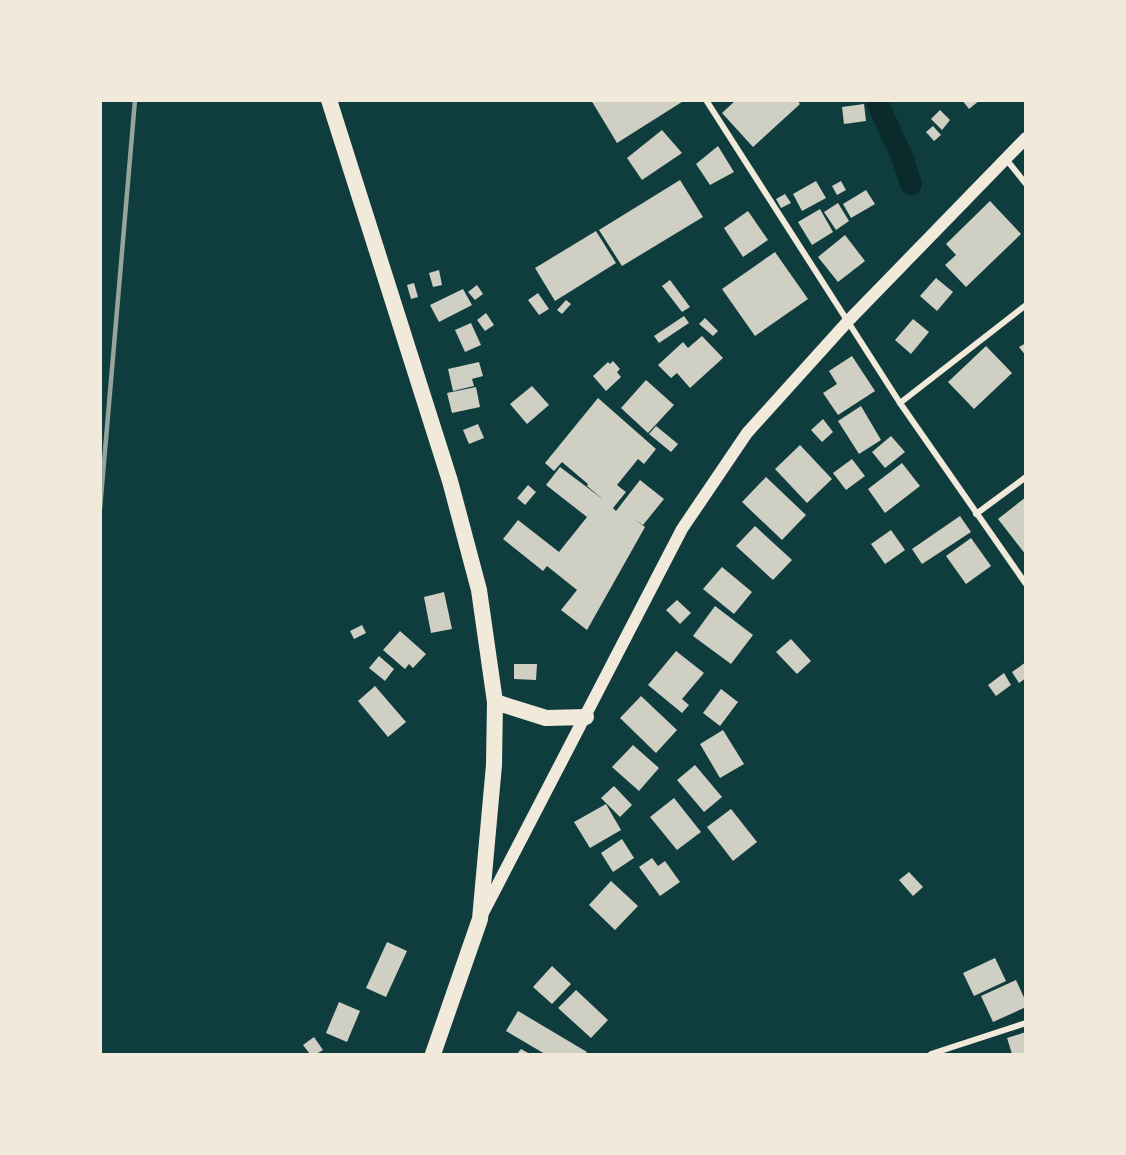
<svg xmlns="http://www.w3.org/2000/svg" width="1126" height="1155" font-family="'Sofia Sans Condensed',sans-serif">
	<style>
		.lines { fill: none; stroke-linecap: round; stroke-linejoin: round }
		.canal { stroke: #0a2a2b; stroke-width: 22 }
		.building { fill: #cfcfc3 }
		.minor { stroke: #f1e9da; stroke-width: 6 }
		.secondary { stroke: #f1e9da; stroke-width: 12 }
		.trunk { stroke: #f1e9da; stroke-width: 16 }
		.rail { stroke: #97a49c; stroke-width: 4.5 }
	</style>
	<rect width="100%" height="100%" fill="#0f3d3e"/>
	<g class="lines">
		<!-- canal -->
		<path class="canal" d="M876,100l27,59 8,25"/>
	</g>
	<!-- building -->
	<g class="building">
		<path d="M591,100h94l-68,43z"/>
		<path d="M736,100h61l3,4 -47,43 -31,-34z"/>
		<path d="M962,100h18l-11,9z"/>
		<path d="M864,104l2,17 -22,3 -2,-17z"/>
		<path d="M940,110l10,10 -8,10 -11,-11z"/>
		<path d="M933,126l8,9 -7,6 -8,-9z"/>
		<path d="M662,130l20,23 -40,27 -15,-22z"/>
		<path d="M718,146l16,26 -24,13 -14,-21z"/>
		<path d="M680,180l23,37 -81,49 -23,-36z"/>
		<path d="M816,181l10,17 -24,13 -9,-17z"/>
		<path d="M841,181l5,9 -9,5 -5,-9z"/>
		<path d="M866,190l9,14 -24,14 -8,-14z"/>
		<path d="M785,194l6,9 -10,5 -5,-9z"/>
		<path d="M990,201l31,33 -55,53 -21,-22 11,-10 -10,-11z"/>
		<path d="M838,203l11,18 -13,9 -12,-18z"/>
		<path d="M820,209l13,23 -21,13 -14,-23z"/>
		<path d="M748,211l20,29 -25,17 -19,-29z"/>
		<path d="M596,231l20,32 -61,38 -20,-33z"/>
		<path d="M845,235l20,26 -27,21 -20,-25z"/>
		<path d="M775,252l33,47 -53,37 -33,-47z"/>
		<path d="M439,270l3,15 -9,2 -4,-14z"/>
		<path d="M936,278l17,14 -16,19 -17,-15z"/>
		<path d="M670,280l20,27 -8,5 -20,-26z"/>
		<path d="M414,283l4,14 -7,2 -4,-14z"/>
		<path d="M477,285l6,9 -8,6 -7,-8z"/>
		<path d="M463,289l9,16 -33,17 -9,-17z"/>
		<path d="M538,293l11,16 -10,6 -11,-15z"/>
		<path d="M566,300l5,4 -9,10 -5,-4z"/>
		<path d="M486,313l8,12 -9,6 -8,-11z"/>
		<path d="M684,316l5,7 -30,20 -5,-7z"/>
		<path d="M705,318l13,13 -5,5 -14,-12z"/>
		<path d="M913,319l16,13 -18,22 -16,-14z"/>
		<path d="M471,323l10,22 -16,7 -10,-22z"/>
		<path d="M702,336l21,22 -33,30 -13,-15 -6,5 -13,-13 25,-23 5,6z"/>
		<path d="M1026,343v13l-7,-9z"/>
		<path d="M986,346l26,27 -38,36 -26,-27z"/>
		<path d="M852,356l23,35 -37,24 -15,-22 14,-9 -8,-13z"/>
		<path d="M613,361l7,8 -3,3 4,5 -15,14 -13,-15 15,-14 2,2z"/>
		<path d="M479,362l4,14 -11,3 2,7 -21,5 -5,-22z"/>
		<path d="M646,380l28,25 -26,28 -27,-25z"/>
		<path d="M532,386l17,19 -22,19 -17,-20z"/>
		<path d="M476,387l4,20 -28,6 -5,-20z"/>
		<path d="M598,398l58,51 -12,15 -6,-5 -21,26 9,7 -13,16 3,3 24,-31 24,19 -21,26 -10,-7 12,9 -58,103 -26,-20 16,-20 -30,-24 -4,5 -40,-32 15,-19 41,32 28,-35 -41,-32 14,-18 44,33 -17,-14 1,-2 -26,-22 -8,9 -9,-8z"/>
		<path d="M861,406l20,34 -22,14 -21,-33z"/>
		<path d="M823,419l10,13 -11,10 -11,-12z"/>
		<path d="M478,424l6,14 -15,6 -6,-14z"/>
		<path d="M656,426l22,18 -7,8 -22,-18z"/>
		<path d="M891,436l14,16 -20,16 -13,-16z"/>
		<path d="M800,445l32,34 -25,24 -32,-34z"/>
		<path d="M852,459l13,17 -19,14 -13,-17z"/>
		<path d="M902,463l18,23 -35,27 -17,-24z"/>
		<path d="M766,477l40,38 -24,25 -40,-38z"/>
		<path d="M528,485l8,7 -11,13 -8,-7z"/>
		<path d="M1026,497v58l-28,-36z"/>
		<path d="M960,516l11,16 -49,32 -10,-15z"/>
		<path d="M755,526l37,34 -19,20 -37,-34z"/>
		<path d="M891,530l14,20 -20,14 -14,-20z"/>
		<path d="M971,538l20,28 -25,18 -20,-28z"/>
		<path d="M722,567l30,25 -18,22 -31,-25z"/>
		<path d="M444,592l8,37 -21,4 -7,-36z"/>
		<path d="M677,600l14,13 -11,11 -14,-14z"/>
		<path d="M715,606l38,29 -22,29 -38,-28z"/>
		<path d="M362,625l4,8 -12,6 -4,-8z"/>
		<path d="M400,631l26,23 -13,14 -4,-4 -4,5 -22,-19z"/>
		<path d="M791,639l20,22 -14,13 -21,-22z"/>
		<path d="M676,651l28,22 -22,26 7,6 -7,8 -34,-28z"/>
		<path d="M379,656l15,13 -9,12 -16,-13z"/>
		<path d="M1026,662v16l-7,5 -7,-11z"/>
		<path d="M514,664h23l-1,16 -22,-1z"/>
		<path d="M1004,673l7,12 -15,11 -8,-11z"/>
		<path d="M375,686l31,36 -18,15 -30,-36z"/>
		<path d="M721,689l17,13 -18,24 -17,-13z"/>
		<path d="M641,696l36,34 -21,23 -36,-35z"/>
		<path d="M723,730l21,34 -24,14 -20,-34z"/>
		<path d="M633,745l26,23 -20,23 -27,-24z"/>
		<path d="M695,765l27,32 -18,15 -27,-32z"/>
		<path d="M614,786l18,19 -12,12 -19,-19z"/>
		<path d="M674,798l27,34 -24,18 -27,-33z"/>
		<path d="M606,804l15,26 -31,18 -16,-26z"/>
		<path d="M731,809l26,33 -24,19 -26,-34z"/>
		<path d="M622,839l12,19 -21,14 -12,-19z"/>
		<path d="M652,858l6,8 7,-5 15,21 -20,14 -21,-29z"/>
		<path d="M909,872l14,15 -10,9 -14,-16z"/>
		<path d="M611,881l27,25 -23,24 -26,-25z"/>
		<path d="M387,942l20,9 -21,46 -20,-9z"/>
		<path d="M995,958l11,23 -32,15 -11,-23z"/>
		<path d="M552,966l19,18 -19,20 -19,-17z"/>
		<path d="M1016,980l10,22v5l-33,15 -12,-26z"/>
		<path d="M576,990l32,30 -17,18 -33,-30z"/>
		<path d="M339,1002l21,9 -13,31 -21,-9z"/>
		<path d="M518,1011l69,41 -2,2h-40l-39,-23z"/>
		<path d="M1026,1032v22h-14l-5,-16z"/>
		<path d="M314,1037l9,13 -7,4h-6l-7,-9z"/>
		<path d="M521,1049l9,5h-13z"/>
	</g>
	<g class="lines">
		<!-- minor -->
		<g class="minor">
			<path d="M706,100l194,303 126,181"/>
			<path d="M1006,159l20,25"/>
			<path d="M900,403l126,-98"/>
			<path d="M976,514l50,-37"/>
			<path d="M931,1054l95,-31"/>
		</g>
		<!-- secondary -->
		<path class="secondary" d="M483,913l199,-384 65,-96 102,-113 177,-182"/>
		<!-- trunk -->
		<g class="trunk">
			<path d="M329,100l121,381 29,109 16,112 -1,63 -14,154 -47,135"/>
			<path d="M495,702l51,16 40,-1"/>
		</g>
		<!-- rail -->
		<path class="rail" d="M100,509l35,-409"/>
	</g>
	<!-- border -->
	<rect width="1126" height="1155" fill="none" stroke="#f1e9da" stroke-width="204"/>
</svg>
